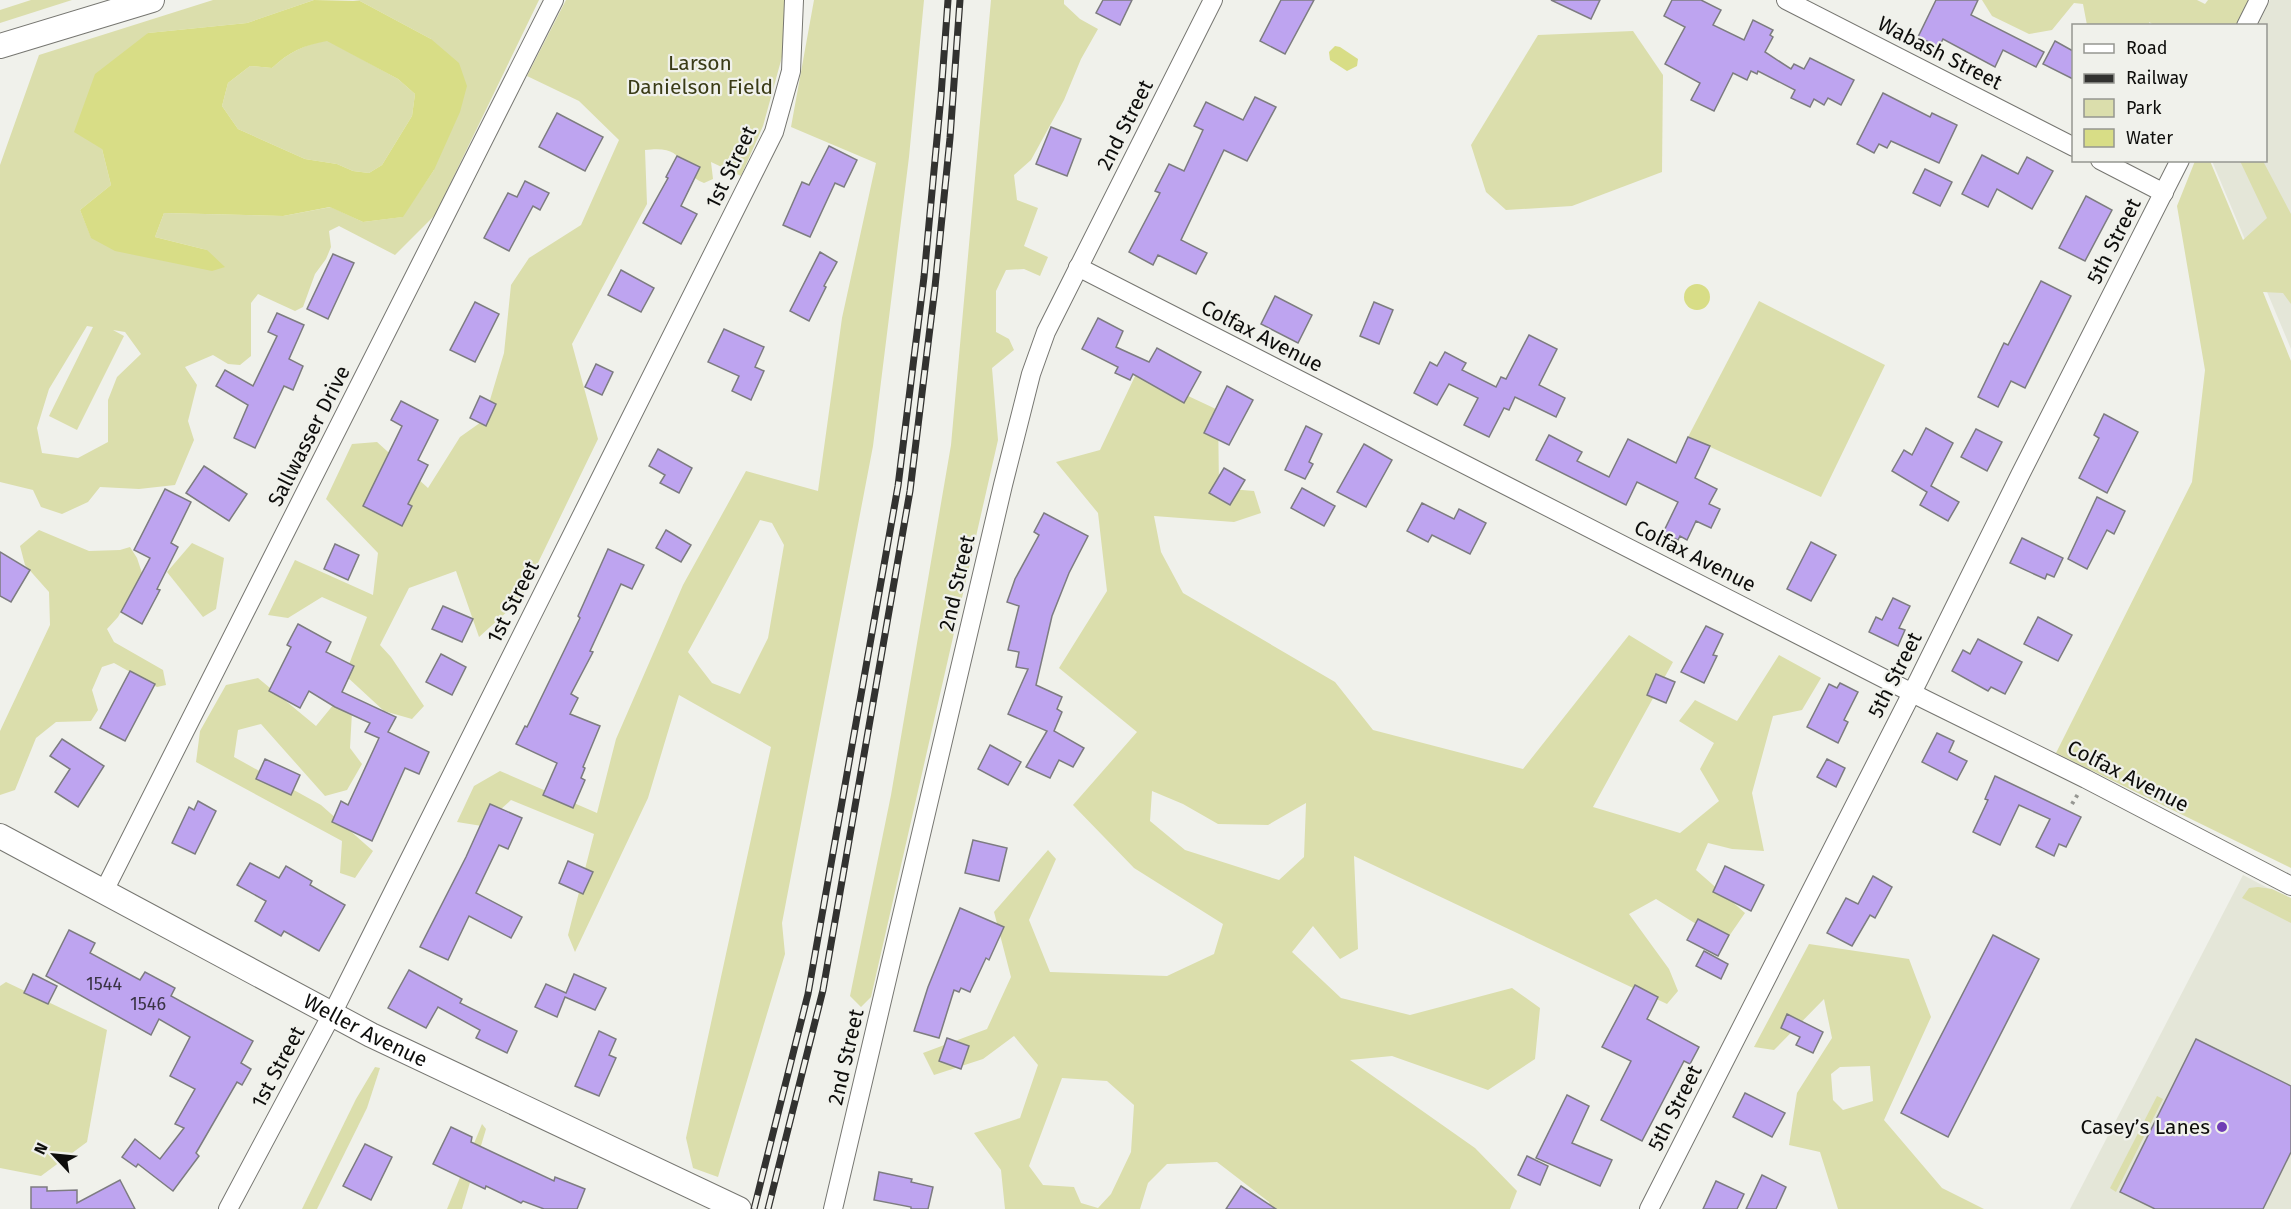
<svg xmlns="http://www.w3.org/2000/svg" width="2291" height="1209" font-family="'Fira Sans',sans-serif">
	<style>
		.built { fill: #e4e6d8 }
		.green { fill: #dbdeac; fill-rule: evenodd }
		.water { fill: #d8dd86; fill-rule: evenodd }
		.building { fill: #bea4f0; stroke: #7d7c80; stroke-width: 1.5 }
		.lines { fill: none; stroke-linecap: round; stroke-linejoin: round }
		.street-casing { stroke: #767671; stroke-width: 20 }
		.secondary-casing { stroke: #767671; stroke-width: 26 }
		.path { stroke: #969792; stroke-width: 4; stroke-dasharray: 3 4.5; stroke-linecap: butt }
		.street { stroke: #fff; stroke-width: 18 }
		.secondary { stroke: #fff; stroke-width: 24 }
		.rail-casing { stroke: #323230; stroke-width: 7 }
		.rail { stroke: #f0f1eb; stroke-width: 4.5; stroke-dasharray: 14; stroke-linecap: butt }
		.poi-dot { fill: #703db4; stroke: #f0f1eb; stroke-width: 2 }
		.labels { text-anchor: middle; dominant-baseline: central; stroke-width: 4.5; stroke-linejoin: round; paint-order: stroke }
		.number-label { font-size: 18px; fill: #393344 }
		.street-label { font-size: 21px; fill: #0d0d0b; stroke: #f0f1eb }
		.park-label { font-size: 21px; fill: #3a3b16; stroke: #f0f1eb }
		.poi-label { font-size: 21px; fill: #0d0d0b; stroke: #f0f1eb; text-anchor: end }
	</style>
	<rect width="100%" height="100%" fill="#f0f1eb"/>
	<!-- built -->
	<g class="built">
		<path d="M2270,0h21v349l-79,-188 54,-1v-134l-8,-1z"/>
		<path d="M2243,875l48,25v309h-221z"/>
	</g>
	<!-- green -->
	<g class="green">
		<path d="M31,0h41l-72,23v-13z"/>
		<path d="M213,0h101l-67,23 -99,10 -46,116 9,36 -31,25 11,27 116,13 -52,-13 9,-24 119,3 48,-9 32,15 39,-5 32,-47 -3,-131 -71,-38 -7,-1h186l-104,215 -40,40 -56,-29 -10,5 2,16 -5,12 -11,15 -12,33 -8,4 -37,-17 -7,9v53l-11,9 -12,-1 -15,-9 -28,12 12,18 -9,36 6,19 -19,45 -36,4 -39,-2 -12,15 -26,12 -21,-7 -8,-17 -33,-8v-317l39,-110zM87,326l6,1 -44,89 28,14 47,-94 -11,-6 12,2 16,22 -24,23 -9,23v42l-30,16 -36,-5 -5,-25 12,-39z"/>
		<path d="M566,0h221l-2,46 -22,80 -22,50 -30,-14 2,17 -9,4c-29,-12 -14,-39 -59,-33l2,54 -75,140 26,95 -78,161 -41,37 -23,-66 -47,17 -29,57 11,12 33,49 -12,13 -28,-8 -39,-36 22,-58 -45,-20 -34,21 -20,-3 27,-55 78,35 5,-42 -52,-54 26,-55 25,-2 51,46 32,-51 24,-17 20,-67 7,-68 18,-27 52,-33 38,-85 -40,-39 -52,-25z"/>
		<path d="M814,0h110l-15,157 -36,289 -91,477 3,31 -67,223 -25,-9 -7,-30 85,-391 -92,-52 -31,103 -73,154 -7,-17 26,-101 -83,-34 -29,26 -25,-4 17,-36 26,-15 97,42 19,-74 67,-154 63,-114 72,20 24,-173 34,-155 -85,-36zM760,520l12,3 12,22 -16,93 -28,56 -28,-11 -24,-31z"/>
		<path d="M991,0h73v4l16,15 18,10 -17,30 -17,41 -33,60 -17,15 3,25 21,8 -14,38 24,11 -8,19 -16,-7 -18,1 -10,21v41l13,7 5,11 -22,18 6,72 -127,557 -10,10 -11,-11 41,-201 60,-350z"/>
		<path d="M1982,0h215l8,4 3,-4h40l-12,26h-80l-7,-4 1,3h-63l-4,-21 -9,-1 -22,27 -23,4 -37,-18z"/>
		<path d="M1633,31l30,44 -1,97 -90,34 -66,4 -20,-18 -15,-47 67,-110z"/>
		<path d="M327,40l71,39 17,15 -3,22 -30,49 -13,8 -16,-2 -16,-7 -32,-5 -67,-30 -16,-23 6,-23 22,-17 22,2c17,-16 32,-23 55,-28z"/>
		<path d="M2195,161h15l33,79 24,-22 -27,-57h23l28,53v90l-8,-11 -20,-1 28,69v507l-235,-115 136,-271 13,-112 -28,-164z"/>
		<path d="M1759,301l126,64 -64,132 -133,-60z"/>
		<path d="M1137,372l81,38 1,78 35,3 7,22 -27,9 -80,-6 7,36 22,41 152,89 38,48 150,39 106,-134 44,27 -80,145 87,26 39,-32 -19,-32 14,-26 -35,-22 16,-21 42,21 42,-66 42,23 -19,32 -29,6 -21,77 12,58 -32,-2 -24,-6 -12,27 49,43 -20,29 -69,-43 -27,15 40,55 9,22 -11,13 -313,-148 4,93 -18,10 -27,-33 -21,26 49,46 69,17 102,-27 28,20 -5,51 -47,31 -96,-34 -42,4 125,88 42,43 -7,18h-239l-2,-7 -52,-40 -50,2 -19,19 -8,26h-135l-4,-39 -27,-37 46,-15 18,-53 -24,-29 -31,23 -49,16 -11,-22 64,-24 24,-52 -17,-65 54,-62 8,9 -27,61 21,52 117,4 47,-22 9,-30 -89,-56 -61,-63 64,-73 -78,-64 48,-77 -9,-78 -42,-51 44,-12zM1152,791l31,13 35,20 50,1 38,-22 -2,54 -25,23 -94,-30 -35,-29zM1062,1078l45,3 27,24 -3,47 -20,42 -13,14 -17,-5 -7,-16 -31,-2 -14,-19z"/>
		<path d="M39,530l50,21 31,-1 10,-3 7,11 5,15 -24,44 -11,12 7,13 49,28 3,15 -9,2 -43,-24 -12,4 -10,23 6,20 -7,11 -35,1 -20,16 -21,52 -15,5v-64l50,-106 -1,-33 -24,-27 -5,-19z"/>
		<path d="M192,543l32,15 -8,51 -13,8 -36,-45z"/>
		<path d="M258,678l58,48 18,-22 18,8 -2,36 12,16 -15,26 -22,6 -64,-72 -23,6 -4,27 87,48 52,46 -18,27 -15,-5 2,-32 -146,-79 4,-31 26,-46z"/>
		<path d="M2258,887l14,2 19,9v25l-49,-25 7,-10z"/>
		<path d="M1809,944l100,15 22,58 -47,103 58,68 42,21h-146l-18,-57 -31,-7 8,-52 35,-55 -8,-39 -50,51 -20,-3zM1870,1066l3,35 -30,9 -10,-10 -2,-26 9,-7z"/>
		<path d="M6,982l101,48 -20,112 -46,34 -41,-8v-182z"/>
		<path d="M375,1067l5,1 -13,40 -50,101h-15l54,-110z"/>
		<path d="M2157,1096l6,3 -47,93 -6,-4z"/>
		<path d="M482,1124l4,5 -24,80h-15z"/>
	</g>
	<!-- water -->
	<g class="water">
		<path d="M314,0l46,1 71,38 28,24 8,23 -7,26 -26,58 -31,47 -40,5 -33,-15 -47,9 -119,-3 -9,24 52,13 18,17 -13,4 -97,-20 -24,-13 -11,-28 31,-25 -9,-36 -28,-17 21,-58 53,-41 99,-10zM327,41l71,38 17,15 -3,22 -30,49 -13,8 -16,-2 -16,-7 -32,-5 -67,-30 -16,-23 6,-23 22,-17 22,2c17,-16 32,-23 55,-27z"/>
		<path d="M1335,46l5,1 18,12 -1,7 -10,5 -17,-11 -1,-8z"/>
		<circle cx="1697" cy="297" r="13"/>
	</g>
	<!-- building -->
	<g class="building">
		<path d="M1103,0h29l-12,25 -24,-12z"/>
		<path d="M1281,0h33l-29,54 -25,-13z"/>
		<path d="M1551,0h49l-9,19z"/>
		<path d="M1672,0h29l20,10 -8,15 31,15 9,-20 20,10 -3,5 3,2 -8,15 26,17 3,-5 10,5 6,-11 44,22 -13,25 -13,-7 -4,7 -10,-6 -4,8 -19,-9 4,-8 -37,-19 -1,3 -6,-3 -4,9 -14,-7 -19,38 -23,-11 9,-17 -35,-19 20,-37 -21,-11z"/>
		<path d="M1936,0h42l-7,15 73,37 -8,15 -33,-17 -8,17 -52,-28 -4,8 -21,-10z"/>
		<path d="M2055,41l18,10v28l-30,-15z"/>
		<path d="M1883,93l47,24 2,-4 25,12 -18,38 -48,-22 -4,7 -8,-4 -5,9 -17,-9z"/>
		<path d="M1255,97l21,10 -29,54 -23,-11 -43,90 26,13 -11,21 -38,-19 -5,10 -24,-13 31,-59 -5,-2 14,-27 15,7 19,-41 -9,-4 12,-24 37,18z"/>
		<path d="M557,113l46,24 -18,34 -46,-24z"/>
		<path d="M1051,127l30,12 -14,37 -31,-12z"/>
		<path d="M829,146l28,14 -13,27 -9,-4 -25,54 -27,-12 19,-43 7,3z"/>
		<path d="M1982,155l36,19 9,-17 26,14 -21,38 -35,-20 -9,18 -26,-13z"/>
		<path d="M677,156l23,11 -19,39 16,8 -16,30 -38,-21 25,-45 -2,-1z"/>
		<path d="M1925,169l27,13 -12,24 -27,-13z"/>
		<path d="M525,181l24,12 -9,17 -7,-4 -24,45 -25,-13 24,-45 9,4z"/>
		<path d="M2086,196l26,14 -27,51 -26,-13z"/>
		<path d="M820,252l17,10 -13,24 2,1 -17,34 -19,-10z"/>
		<path d="M333,254l21,9 -26,56 -21,-10z"/>
		<path d="M621,270l33,18 -13,24 -33,-17z"/>
		<path d="M2041,281l30,15 -46,92 -14,-7 -13,26 -20,-10 26,-54 4,2z"/>
		<path d="M1275,296l37,19 -14,28 -37,-19z"/>
		<path d="M475,302l24,12 -24,48 -25,-12z"/>
		<path d="M1374,302l19,8 -14,34 -19,-8z"/>
		<path d="M277,313l27,12 -15,34 14,7 -10,24 -9,-4 -29,62 -21,-10 14,-33 -32,-19 9,-16 28,16 24,-50 -9,-4z"/>
		<path d="M1098,318l25,13 -7,16 33,15 8,-14 44,24 -17,31 -51,-29 -3,6 -15,-7 3,-6 -36,-18z"/>
		<path d="M724,329l40,18 -9,20 9,4 -13,29 -19,-9 7,-15 -31,-14z"/>
		<path d="M1529,335l28,14 -18,36 26,13 -9,19 -41,-20 -6,13 -5,-2 -15,29 -25,-12 14,-27 -29,-14 -12,21 -23,-12 16,-31 7,4 8,-14 21,11 -4,7 34,17 5,-10 5,2z"/>
		<path d="M596,364l17,8 -11,23 -17,-8z"/>
		<path d="M1227,386l26,14 -24,45 -25,-12z"/>
		<path d="M480,396l16,8 -10,22 -16,-8z"/>
		<path d="M401,401l37,19 -20,40 10,5 -20,39 4,2 -10,20 -39,-20 39,-80 -11,-6z"/>
		<path d="M2104,414l34,18 -31,61 -28,-15 20,-40 -5,-3z"/>
		<path d="M1306,426l16,8 -13,28 4,2 -8,15 -20,-9z"/>
		<path d="M1926,428l27,15 -22,43 28,16 -11,19 -28,-16 7,-13 -35,-21 12,-21 8,5z"/>
		<path d="M1976,429l26,13 -15,29 -26,-14z"/>
		<path d="M1549,435l33,17 -5,9 32,16 19,-38 48,24 12,-26 22,9 -15,32 22,11 -8,15 11,5 -9,19 -15,-7 -9,19 -7,-4 -2,4 -15,-7 15,-31 -41,-20 -11,23 -90,-45z"/>
		<path d="M1364,444l28,16 -26,47 -29,-15z"/>
		<path d="M658,449l34,19 -13,25 -19,-10 5,-8 -16,-9z"/>
		<path d="M204,466l43,28 -18,27 -43,-28z"/>
		<path d="M1224,468l21,12 -15,25 -21,-12z"/>
		<path d="M1302,488l33,18 -11,20 -33,-18z"/>
		<path d="M165,489l26,13 -20,41 7,4 -21,42 3,1 -18,34 -21,-12 29,-54 -16,-8z"/>
		<path d="M2097,497l28,14 -11,23 -7,-4 -20,39 -19,-10z"/>
		<path d="M1422,503l32,16 5,-10 27,14 -16,31 -38,-19 -4,7 -21,-11z"/>
		<path d="M1044,513l44,23 -19,37 -17,43 -16,69 26,12 -5,12 5,3 -8,19 30,17 -11,19 -14,-7 -9,18 -24,-11 21,-36 -39,-17 20,-45 -12,-2 3,-15 -11,-2 11,-44 -12,-4 8,-23 24,-44 -5,-3z"/>
		<path d="M666,530l25,15 -10,17 -25,-14z"/>
		<path d="M2022,538l41,20 -9,19 -7,-3 -2,5 -35,-16z"/>
		<path d="M1811,542l25,13 -25,46 -24,-12z"/>
		<path d="M335,544l24,11 -11,25 -24,-11z"/>
		<path d="M608,549l36,16 -12,24 -11,-5 -31,67 3,1 -22,42 7,4 -8,16 30,12 -17,41 2,1 -4,10 4,2 -12,28 -30,-13 14,-32 -41,-19 9,-18 2,1 53,-109 -2,-2z"/>
		<path d="M0,552l30,18 -19,32 -11,-6z"/>
		<path d="M1893,598l17,8 -11,22 6,2 -7,16 -29,-14 7,-15 6,3z"/>
		<path d="M443,606l30,13 -11,23 -30,-13z"/>
		<path d="M2038,617l34,18 -14,26 -34,-17z"/>
		<path d="M298,624l33,18 -5,10 28,14 -12,26 54,25 -8,15 41,20 -10,22 -14,-6 -33,73 -40,-19 9,-21 7,4 31,-67 -14,-6 5,-9 -35,-16 -26,-16 -9,17 -31,-17 22,-44 -4,-2z"/>
		<path d="M1706,626l17,8 -10,21 4,1 -13,27 -23,-11z"/>
		<path d="M1978,639l44,23 -17,32 -14,-7 -3,4 -36,-20 11,-21 7,4z"/>
		<path d="M441,654l25,13 -14,28 -26,-13z"/>
		<path d="M130,671l25,13 -30,57 -25,-13z"/>
		<path d="M1656,674l19,8 -9,21 -19,-8z"/>
		<path d="M1840,683l18,9 -14,28 4,2 -10,21 -31,-16 22,-43 8,4z"/>
		<path d="M1937,733l17,8 -5,11 18,9 -10,19 -35,-18z"/>
		<path d="M62,739l42,27 -26,41 -23,-15 15,-23 -20,-13z"/>
		<path d="M990,745l31,17 -13,23 -30,-16z"/>
		<path d="M265,759l35,16 -9,20 -35,-16z"/>
		<path d="M1827,759l18,9 -9,19 -19,-10z"/>
		<path d="M1995,776l86,41 -15,30 -7,-3 -5,12 -18,-9 14,-28 -31,-14 -19,40 -27,-13 15,-32 -3,-1z"/>
		<path d="M198,801l18,10 -21,43 -23,-11 17,-36 5,3z"/>
		<path d="M490,804l32,14 -14,31 -9,-4 -23,48 46,24 -11,21 -42,-22 -21,44 -28,-13 46,-90z"/>
		<path d="M973,840l34,8 -8,33 -34,-8z"/>
		<path d="M568,861l25,11 -10,22 -24,-11z"/>
		<path d="M250,863l29,15 7,-12 26,15 -2,4 35,20 -26,46 -35,-20 -3,5 -26,-15 11,-20 -29,-16z"/>
		<path d="M1725,866l39,19 -13,26 -38,-19z"/>
		<path d="M1873,876l19,11 -17,31 -5,-3 -18,31 -25,-13 19,-35 12,6z"/>
		<path d="M960,908l44,19 -15,33 -3,-2 -16,34 -9,-4 -2,4 -5,-2 -15,48 -25,-7 14,-44z"/>
		<path d="M1698,919l31,16 -11,21 -31,-16z"/>
		<path d="M69,930l26,13 -5,10 50,27 5,-8 30,16 -4,8 82,45 -12,22 10,6 -9,16 -5,-3 -41,71 3,3 -26,35 -35,-27 -2,3 -14,-10 13,-18 25,20 24,-31 -9,-4 20,-35 -25,-13 20,-39 -31,-18 -8,16 -105,-59z"/>
		<path d="M1993,935l46,24 -91,178 -47,-24z"/>
		<path d="M1704,951l24,13 -7,15 -25,-13z"/>
		<path d="M409,970l53,29 -2,4 57,28 -10,22 -31,-15 4,-8 -42,-23 -12,21 -38,-20z"/>
		<path d="M33,974l24,12 -9,18 -24,-11z"/>
		<path d="M574,974l32,14 -11,22 -30,-13 -8,20 -22,-10 11,-23 20,9z"/>
		<path d="M1635,985l23,12 -11,22 52,28 -9,17 -6,-3 -42,80 -41,-21 30,-59 -29,-14z"/>
		<path d="M1787,1014l36,18 -10,21 -17,-8 4,-8 -19,-9z"/>
		<path d="M599,1031l17,8 -7,16 7,3 -17,38 -24,-10z"/>
		<path d="M947,1038l22,8 -8,23 -22,-8z"/>
		<path d="M2196,1039l95,47v66l-28,57h-108l-35,-17z"/>
		<path d="M1745,1093l40,20 -13,24 -39,-20z"/>
		<path d="M1567,1095l22,11 -17,37 40,17 -12,26 -64,-28z"/>
		<path d="M451,1127l21,10 -1,5 83,39 1,-4 30,12 -8,20h-33l-21,-8 -2,2 -35,-17 -1,3 -52,-25z"/>
		<path d="M365,1144l27,13 -21,43 -28,-14z"/>
		<path d="M1527,1156l21,10 -8,19 -22,-10z"/>
		<path d="M879,1172l33,7 -1,3 22,5 -5,22h-17v-2l-37,-7z"/>
		<path d="M1762,1175l24,12 -10,22h-30z"/>
		<path d="M120,1180l15,29h-104v-22h16v4l30,-1v13z"/>
		<path d="M1716,1181l28,13 -7,15h-34z"/>
		<path d="M1241,1186l35,23h-50z"/>
	</g>
	<g class="lines">
		<defs>
			<g id="street">
				<path d="M1786,0l288,147"/>
				<path d="M2246,26l13,-26"/>
				<path d="M2100,160l64,33"/>
				<path d="M1078,267l848,433 160,79 205,107"/>
				<path d="M103,893l451,-893"/>
				<path d="M228,1209l104,-195 442,-882 17,-61 3,-71"/>
				<path d="M833,1209l170,-724 28,-111 15,-42 167,-332"/>
				<path d="M1649,1209l270,-530 101,-204 160,-315"/>
			</g>
			<g id="secondary">
				<path d="M0,46l152,-46"/>
				<path id="s1" d="M0,836l371,199 368,174"/>
			</g>
		</defs>
		<!-- street casing -->
		<use href="#street" class="street-casing"/>
		<!-- secondary casing -->
		<use href="#secondary" class="secondary-casing"/>
		<!-- path -->
		<path class="path" d="M2072,804l6,-10"/>
		<!-- street -->
		<use href="#street" class="street"/>
		<!-- secondary -->
		<use href="#secondary" class="secondary"/>
		<defs>
			<g id="rail">
				<path d="M754,1209l54,-215 90,-508 26,-209 17,-181 7,-96"/>
				<path d="M768,1209l55,-219 87,-499 25,-204 15,-149 10,-138"/>
			</g>
		</defs>
		<!-- rail casing -->
		<use href="#rail" class="rail-casing"/>
		<!-- rail -->
		<use href="#rail" class="rail"/>
	</g>
	<!-- markers -->
	<circle class="poi-dot" cx="2222" cy="1127" r="6"/>
	<g class="labels">
		<!-- number labels -->
		<g class="number-label">
			<text x="104" y="984">1544</text>
			<text x="148" y="1004">1546</text>
		</g>
		<!-- street labels -->
		<g class="street-label">
			<text transform="translate(1940 53) rotate(27)">Wabash Street</text>
			<text transform="translate(1125 125) rotate(-63)">2nd Street</text>
			<text transform="translate(731 167) rotate(-64)">1st Street</text>
			<text transform="translate(2114 241) rotate(-63)">5th Street</text>
			<text transform="translate(1262 336) rotate(27)">Colfax Avenue</text>
			<text transform="translate(309 436) rotate(-63)">Sallwasser Drive</text>
			<text transform="translate(1695 556) rotate(27)">Colfax Avenue</text>
			<text transform="translate(957 583) rotate(-77)">2nd Street</text>
			<text transform="translate(513 602) rotate(-63)">1st Street</text>
			<text transform="translate(1895 675) rotate(-63)">5th Street</text>
			<text transform="translate(2128 776) rotate(27)">Colfax Avenue</text>
			<text stroke="none"><textPath href="#s1" startOffset="414">Weller Avenue</textPath></text>
			<text transform="translate(846 1057) rotate(-77)">2nd Street</text>
			<text transform="translate(278 1067) rotate(-62)">1st Street</text>
			<text transform="translate(1675 1108) rotate(-63)">5th Street</text>
		</g>
		<!-- park labels -->
		<g class="park-label">
			<text x="700" y="63">Larson<tspan x="700" dy="24">Danielson Field</tspan></text>
		</g>
		<!-- poi labels -->
		<g class="poi-label">
			<text x="2210" y="1127">Casey’s Lanes</text>
		</g>
	</g>
	<!-- legend -->
	<rect x="2072" y="24" width="195" height="138" fill="#f0f1eb" stroke="#959691" stroke-width="1.5"/>
	<rect x="2084" y="44" width="30" height="9" fill="#ffffff" stroke="#959691" stroke-width="1.5"/>
	<text x="2126" y="54" font-size="18" fill="#0d0d0b">Road</text>
	<rect x="2084" y="74" width="30" height="9" fill="#323230" stroke="#959691" stroke-width="1.5"/>
	<text x="2126" y="84" font-size="18" fill="#0d0d0b">Railway</text>
	<rect x="2084" y="99" width="30" height="18" fill="#dbdeac" stroke="#959691" stroke-width="1.5"/>
	<text x="2126" y="114" font-size="18" fill="#0d0d0b">Park</text>
	<rect x="2084" y="129" width="30" height="18" fill="#d8dd86" stroke="#959691" stroke-width="1.5"/>
	<text x="2126" y="144" font-size="18" fill="#0d0d0b">Water</text>
	<!-- north arrow -->
	<g transform="translate(54 1155) rotate(296)" stroke="#f0f1eb" stroke-width="4.5" paint-order="stroke">
	<path d="M0-4.5L10 22L0 15L-10 22Z" fill="#0d0d0b"/>
	<text y="-9" font-size="16" font-weight="bold" text-anchor="middle" fill="#0d0d0b">N</text>
	</g>
</svg>
